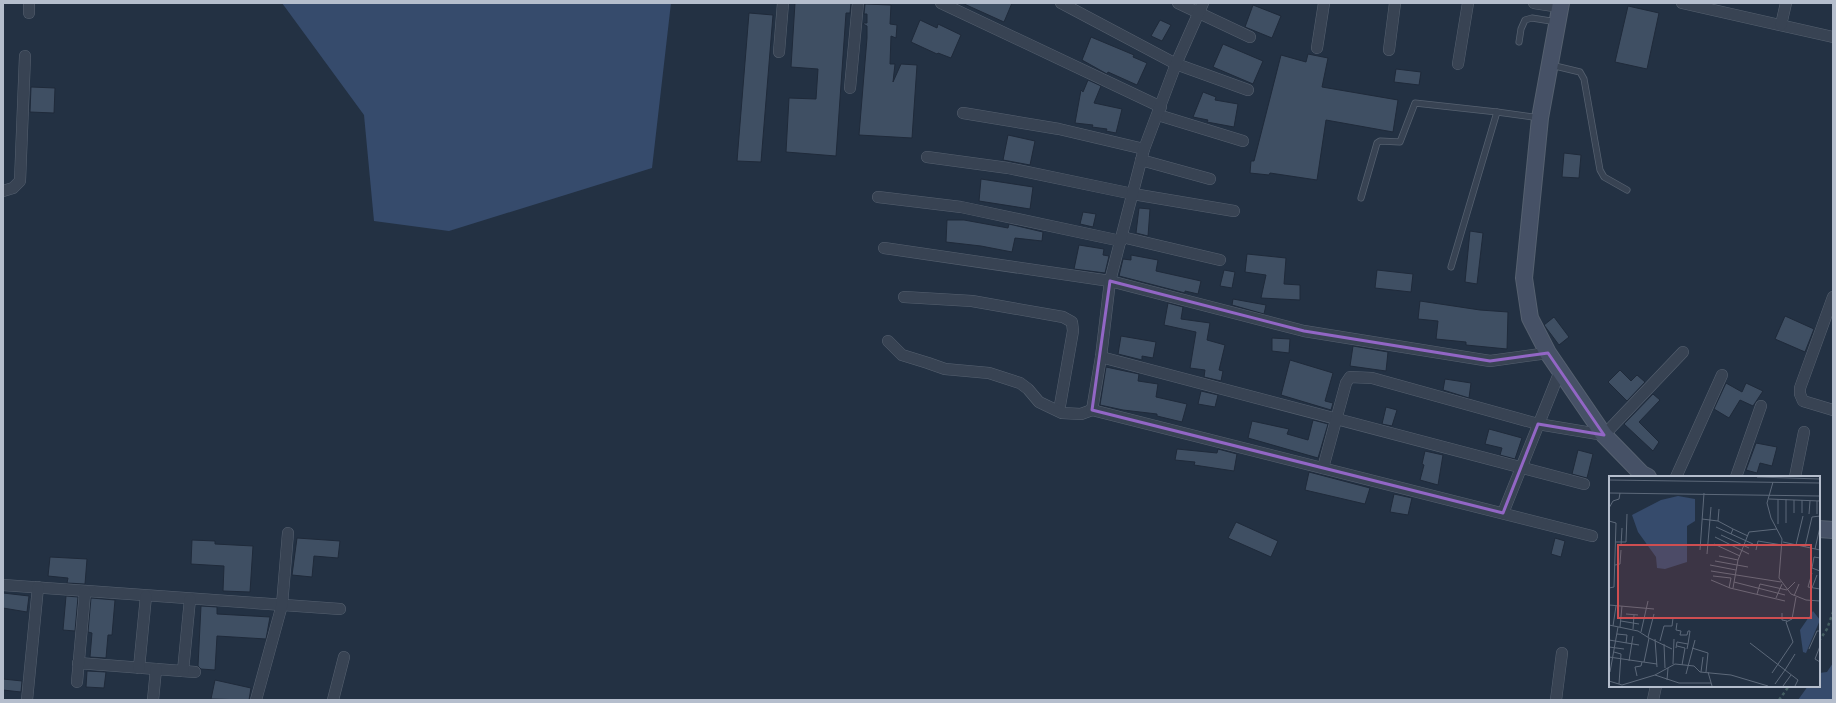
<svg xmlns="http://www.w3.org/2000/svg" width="1836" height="703" font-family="Arial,sans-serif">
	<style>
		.water { fill: #364b6c }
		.building { fill: #3f4f63; stroke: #1f2a3a }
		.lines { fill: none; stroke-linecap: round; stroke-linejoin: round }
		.lane-casing { stroke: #566170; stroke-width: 7 }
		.street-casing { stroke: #566170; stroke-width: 12 }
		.secondary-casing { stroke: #566170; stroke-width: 18 }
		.path { stroke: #445d61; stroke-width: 2.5; stroke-dasharray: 3 3; stroke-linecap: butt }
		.lane { stroke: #384353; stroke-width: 5.5 }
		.street { stroke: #384353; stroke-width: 11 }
		.secondary { stroke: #465166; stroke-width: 16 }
		.marked { fill: none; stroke: #9266c5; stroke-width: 3; stroke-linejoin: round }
		.inset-road { fill: none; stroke: #5d697a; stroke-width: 1 }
		.view { fill: #ce4e51; fill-opacity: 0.15; stroke: #ce4e51; stroke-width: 2 }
		.inset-edge { fill: none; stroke: #b5becd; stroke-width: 2 }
	</style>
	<rect width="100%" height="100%" fill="#233143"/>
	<!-- water -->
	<g class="water">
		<path d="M282,3h389l-19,165 -203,63 -75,-10 -10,-106z"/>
		<path d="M1833,663v37h-35l10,-14h11v-13l8,-1z"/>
	</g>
	<!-- building -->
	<g class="building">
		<path d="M795,3h56l-1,10h-4l-10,143 -50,-4 3,-54 27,1 2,-30 -27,-2z"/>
		<path d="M962,3h50l-8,19z"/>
		<path d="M865,4l26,1 -1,19 7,1 -1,13 -5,-2 -1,28h5l-2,18 8,-18 16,1 -5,73 -53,-3 8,-97v-12l-4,-2 1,-1h3v-9h-3z"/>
		<path d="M1253,5l28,11 -9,22 -27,-11z"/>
		<path d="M1628,6l31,7 -12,56 -32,-7z"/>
		<path d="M749,13l24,2 -12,147 -24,-1z"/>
		<path d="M920,20l17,8 1,-4 23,11 -10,23 -13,-5 -1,1 -26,-12z"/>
		<path d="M1160,20l11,5 -9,16 -11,-5z"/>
		<path d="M1091,37l43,18 -1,2 14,6 -10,22 -29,-13 -1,2 -25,-14z"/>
		<path d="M1223,44l40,17 -10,23 -40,-17z"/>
		<path d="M1308,54l20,4 -6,29 76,13 -5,32 -67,-12 -9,60 -47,-7 -1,2 -19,-2 1,-12h3l27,-106 25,7z"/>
		<path d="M1396,69l25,3 -2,13 -25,-3z"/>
		<path d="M1088,80l13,6 -7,17 28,6 -6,24 -10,-2 1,-2 -15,-2 1,-2 -18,-2 6,-33 2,2z"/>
		<path d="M31,87l24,1 -1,25 -24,-1z"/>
		<path d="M1203,92l13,5 -1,3 23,4 -4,23 -27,-5 1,-2 -15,-3z"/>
		<path d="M1008,135l27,6 -5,24 -27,-5z"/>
		<path d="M1564,153l17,2 -2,23 -17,-1z"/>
		<path d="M981,179l52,8 -3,22 -51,-8z"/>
		<path d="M1139,208l11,1 -2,27 -12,-3z"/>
		<path d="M1083,212l13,2 -3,13 -13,-3z"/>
		<path d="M947,220h17l44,8 1,-4 34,8 -1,9 -27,-3 -3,14 -31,-6 -35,-4z"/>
		<path d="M1470,231l13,2 -6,51 -12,-2z"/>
		<path d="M1079,245l25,4 -1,6 6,1 -4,17 -31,-4z"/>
		<path d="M1247,254l39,4 -2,26 16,1v15l-39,-2 5,-23 -21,-3z"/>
		<path d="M1131,255l27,5 -2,11 45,10 -3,13 -13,-3v2l-66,-17 4,-17 8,1z"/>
		<path d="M1224,270l11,2 -3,16 -12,-2z"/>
		<path d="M1377,270l36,4 -2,18 -36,-4z"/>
		<path d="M1233,299l33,6 -2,9 -32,-9z"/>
		<path d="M1420,301l60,9 28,2 -1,37 -41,-4v-3l-30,-3 2,-18 -20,-2z"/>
		<path d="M1168,303l15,4 -2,12 29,4 -3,17 18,5 -6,25 4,1 -2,10 -17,-4 1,-7 -15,-2 6,-36 -32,-7z"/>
		<path d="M1785,316l29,13 -9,23 -30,-13z"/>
		<path d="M1554,317l15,20 -10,8 -15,-20z"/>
		<path d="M1121,336l35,6 -3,16 -11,-2v4l-24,-6z"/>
		<path d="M1272,338l18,1 -1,14 -17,-2z"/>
		<path d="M1353,346l35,6 -2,19 -36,-5z"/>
		<path d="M1290,360l43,13 -8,28 8,2 -2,7 -50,-15z"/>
		<path d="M1106,367l33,7 -1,7 20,3 -2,13 31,7 -5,18 -25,-6v-2l-34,-4 -23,-5z"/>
		<path d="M1620,370l11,11 6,-6 8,7 -18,19 -19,-19z"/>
		<path d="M1445,379l26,4 -2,15 -26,-8z"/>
		<path d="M1726,383l16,9 4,-9 17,8 -10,15 -13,-6 -11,18 -15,-9z"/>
		<path d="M1201,391l17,4 -3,12 -17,-3z"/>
		<path d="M1653,394l7,6 -21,22 20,20 -6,9 -29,-27z"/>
		<path d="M1386,407l11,3 -5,16 -10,-2z"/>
		<path d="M1313,420l15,4 -10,34 -70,-20 4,-17 37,8 -2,5 21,6z"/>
		<path d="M1489,429l33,9 -7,21 -15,-4 2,-7 -17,-4z"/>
		<path d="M1756,443l21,4 -5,19 -12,-3 -3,10 -11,-3z"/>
		<path d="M1177,449l40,4 1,-4 19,5 -3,17 -40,-6 1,-3 -20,-2z"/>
		<path d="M1578,450l15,4 -6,24 -15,-4z"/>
		<path d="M1425,451l18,4 -5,30 -18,-5 4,-15 -2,-1z"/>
		<path d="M1309,472l61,16 -5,16 -60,-14z"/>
		<path d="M1394,494l18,4 -4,17 -18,-3z"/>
		<path d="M1236,522l42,19 -7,16 -43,-19z"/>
		<path d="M297,538l43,3 -2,17 -24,-2 -2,21 -20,-2z"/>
		<path d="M1555,538l10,3 -4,16 -10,-3z"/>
		<path d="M192,540l23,1v3l38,2 -3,46 -27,-1 1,-25 -33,-2z"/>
		<path d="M50,557l37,2 -2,25 -18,-1 1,-5 -20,-2z"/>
		<path d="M3,593l26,3 -2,16 -24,-4z"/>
		<path d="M66,596l12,1 -3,34 -12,-1z"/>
		<path d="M91,598l24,2 -3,35h-4l-2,23 -16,-1 2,-24 -4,-1z"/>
		<path d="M201,606l16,1v7l53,3 -4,22 -49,-3 -2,34 -14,-1 -3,-3z"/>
		<path d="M87,671l19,1 -2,16 -18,-1z"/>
		<path d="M3,679l19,2 -1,11 -18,-2z"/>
		<path d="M215,680l36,8 -2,12 -38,-1z"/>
	</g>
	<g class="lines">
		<defs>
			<g id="lane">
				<path d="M1519,42l2,-13 4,-9 7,-2 25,4"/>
				<path d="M1551,65l29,7 4,7 16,91 4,7 23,13"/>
				<path d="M1361,198l16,-55 3,-2 20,1 15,-39 82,9"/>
				<path d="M1451,267l46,-155 43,6"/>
			</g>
			<g id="street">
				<path d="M941,3l220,104"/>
				<path d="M1061,3l115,61 72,26"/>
				<path d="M1178,3l72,34"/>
				<path d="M1534,3l26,4"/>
				<path d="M1682,3l151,34"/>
				<path d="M29,13v-10"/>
				<path d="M1781,25l5,-22"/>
				<path d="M1317,48l7,-45"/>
				<path d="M1389,50l6,-47"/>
				<path d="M779,52l4,-49"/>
				<path d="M1458,64l10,-61"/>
				<path d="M850,88l8,-85"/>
				<path d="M963,113l96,16 85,20"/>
				<path d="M1158,115l85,26"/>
				<path d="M927,157l81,11 125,26 101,17"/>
				<path d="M1141,160l69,19"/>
				<path d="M3,191l10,-3 7,-7 5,-125"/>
				<path d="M878,197l83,10 160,34"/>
				<path d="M1122,237l98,23"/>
				<path d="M884,248l226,33 194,50 186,30 58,-8"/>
				<path d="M904,297l68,4 91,16 9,5 1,9 -14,80"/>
				<path d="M1833,297l-33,91v6l3,7 30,9"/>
				<path d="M888,341l14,14 26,8 17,6 44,4 31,10 8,6 11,13 23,11 19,1 11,-4 500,126"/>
				<path d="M1101,357l483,127"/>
				<path d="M1092,410l9,-53 9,-76 34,-132 32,-85 27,-61"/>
				<path d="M1323,468l23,-85 4,-6 22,1 166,46 66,11 79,-83"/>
				<path d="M1676,477l46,-102"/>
				<path d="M1736,477l25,-71"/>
				<path d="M1795,477l9,-45"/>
				<path d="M1503,513l57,-142"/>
				<path d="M3,585l337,24"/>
				<path d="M78,663l117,9"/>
				<path d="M139,668l7,-72"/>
				<path d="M183,671l7,-72"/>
				<path d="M77,682l8,-90"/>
				<path d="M27,700l11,-113"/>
				<path d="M153,700l3,-31"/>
				<path d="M256,700l26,-95 6,-72"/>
				<path d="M333,700l11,-43"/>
				<path d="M1556,700l6,-47"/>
				<path d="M1653,700l3,-14"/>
			</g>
			<g id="secondary">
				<path d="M1561,3l-21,115 -16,160 6,40 18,35 56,82 38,39 6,3"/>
				<path d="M1819,529l14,1"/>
			</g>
		</defs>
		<!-- lane casing -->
		<use href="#lane" class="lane-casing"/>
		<!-- street casing -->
		<use href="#street" class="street-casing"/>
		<!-- secondary casing -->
		<use href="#secondary" class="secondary-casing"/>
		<!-- path -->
		<g class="path">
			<path d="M1819,641l8,-12 6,-17"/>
			<path d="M1779,700l10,-14"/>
		</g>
		<!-- lane -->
		<use href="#lane" class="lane"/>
		<!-- street -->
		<use href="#street" class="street"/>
		<!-- secondary -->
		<use href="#secondary" class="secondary"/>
	</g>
	<!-- marked area -->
	<path class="marked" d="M1110,281l194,50 186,30 58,-8 56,82 -66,-11 -35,89 -411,-103z"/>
	<!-- overview -->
	<g transform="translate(1609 476)">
		<rect width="211" height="211" fill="#233143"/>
		<path d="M69,20l17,3v22l-8,5v36l-22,7 -8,-1 -1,-11 -18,-25 -6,-17 29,-15zM204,135l7,9 -14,33 -3,-1 -3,-22z" fill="#364b6c"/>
		<path class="inset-road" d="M148,1l63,2M0,4l211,3M164,6l-6,21 4,15 11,21 -3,39 12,16 15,6 14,1M0,17l211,3M160,23l51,2M0,32l4,-7 6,-2 1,-6M185,37v-13M193,37v-13M200,38l1,-13M208,38v-13M93,43l16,2 1,-12M0,45l7,2 -2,64 -5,1M109,45l15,8M177,47v-24M169,48v-25M107,51l37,17M0,53v44M122,58l2,-5 15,7M112,59l28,13M106,61l34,17M7,66h10l1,-28M174,66l37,8M105,68l26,12M187,69l7,-29M12,70l1,-18M196,71l7,-30 8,-1M206,73l5,-22M91,74l4,-57M147,74l2,-9 24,4M98,78l4,-47M110,80l19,4M211,82l-6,-1 -2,11 8,3M106,85l33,6M6,89l5,-1 1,-14M101,89l26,5M102,95l70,11M203,97l-4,14 12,2M104,100l18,2 -2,10M102,104l19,8 55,13M125,106l51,13M124,112l5,-28 11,-28 28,-3M203,112l5,-13M148,118l3,-10 27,6 8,-8M185,120l5,-12M167,122l6,-14M0,129l45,4M173,137v7l5,1M17,138l12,1M12,145l18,3M68,147l-1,7 5,1 -1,4h7l1,-4h2l-2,13M0,149l29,6 11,7M4,150l3,-20M11,151l2,-21M24,153l1,-14M32,156l7,-31M8,158l10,1 -1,8M39,161l6,-23M46,163l2,28M0,164l30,5M51,165l4,-15h8l1,-8M141,167l48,37 -3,6M55,168l1,24M68,170l8,2 -3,17M211,170l-5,13 5,3M0,171l15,2M67,172l1,-6 11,2 -1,5M83,172l16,5 -2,19M200,173l8,-18h3M5,176l7,2 -2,30M0,181l48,7M20,185l4,-25M35,186l5,-24 23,11M64,188l1,-25M176,194l10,-16M1,196l8,-45M92,196l2,-15M99,196l4,14M163,197l21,-31 -7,-20 6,-3 4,-22M77,198l9,-34M46,199l24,8h32M28,200l-2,-9 6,-1 1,-4M58,204l1,-12M0,205l13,4 33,-10 20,-11 19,2 6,6 31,3 37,11M166,208l10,-14M174,210l8,-11"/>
		<path class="view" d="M9,69h193v73h-193z"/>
		<rect width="211" height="211" class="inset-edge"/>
	</g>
	<!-- border -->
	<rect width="1836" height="703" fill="none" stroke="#b5becd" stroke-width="8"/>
</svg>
